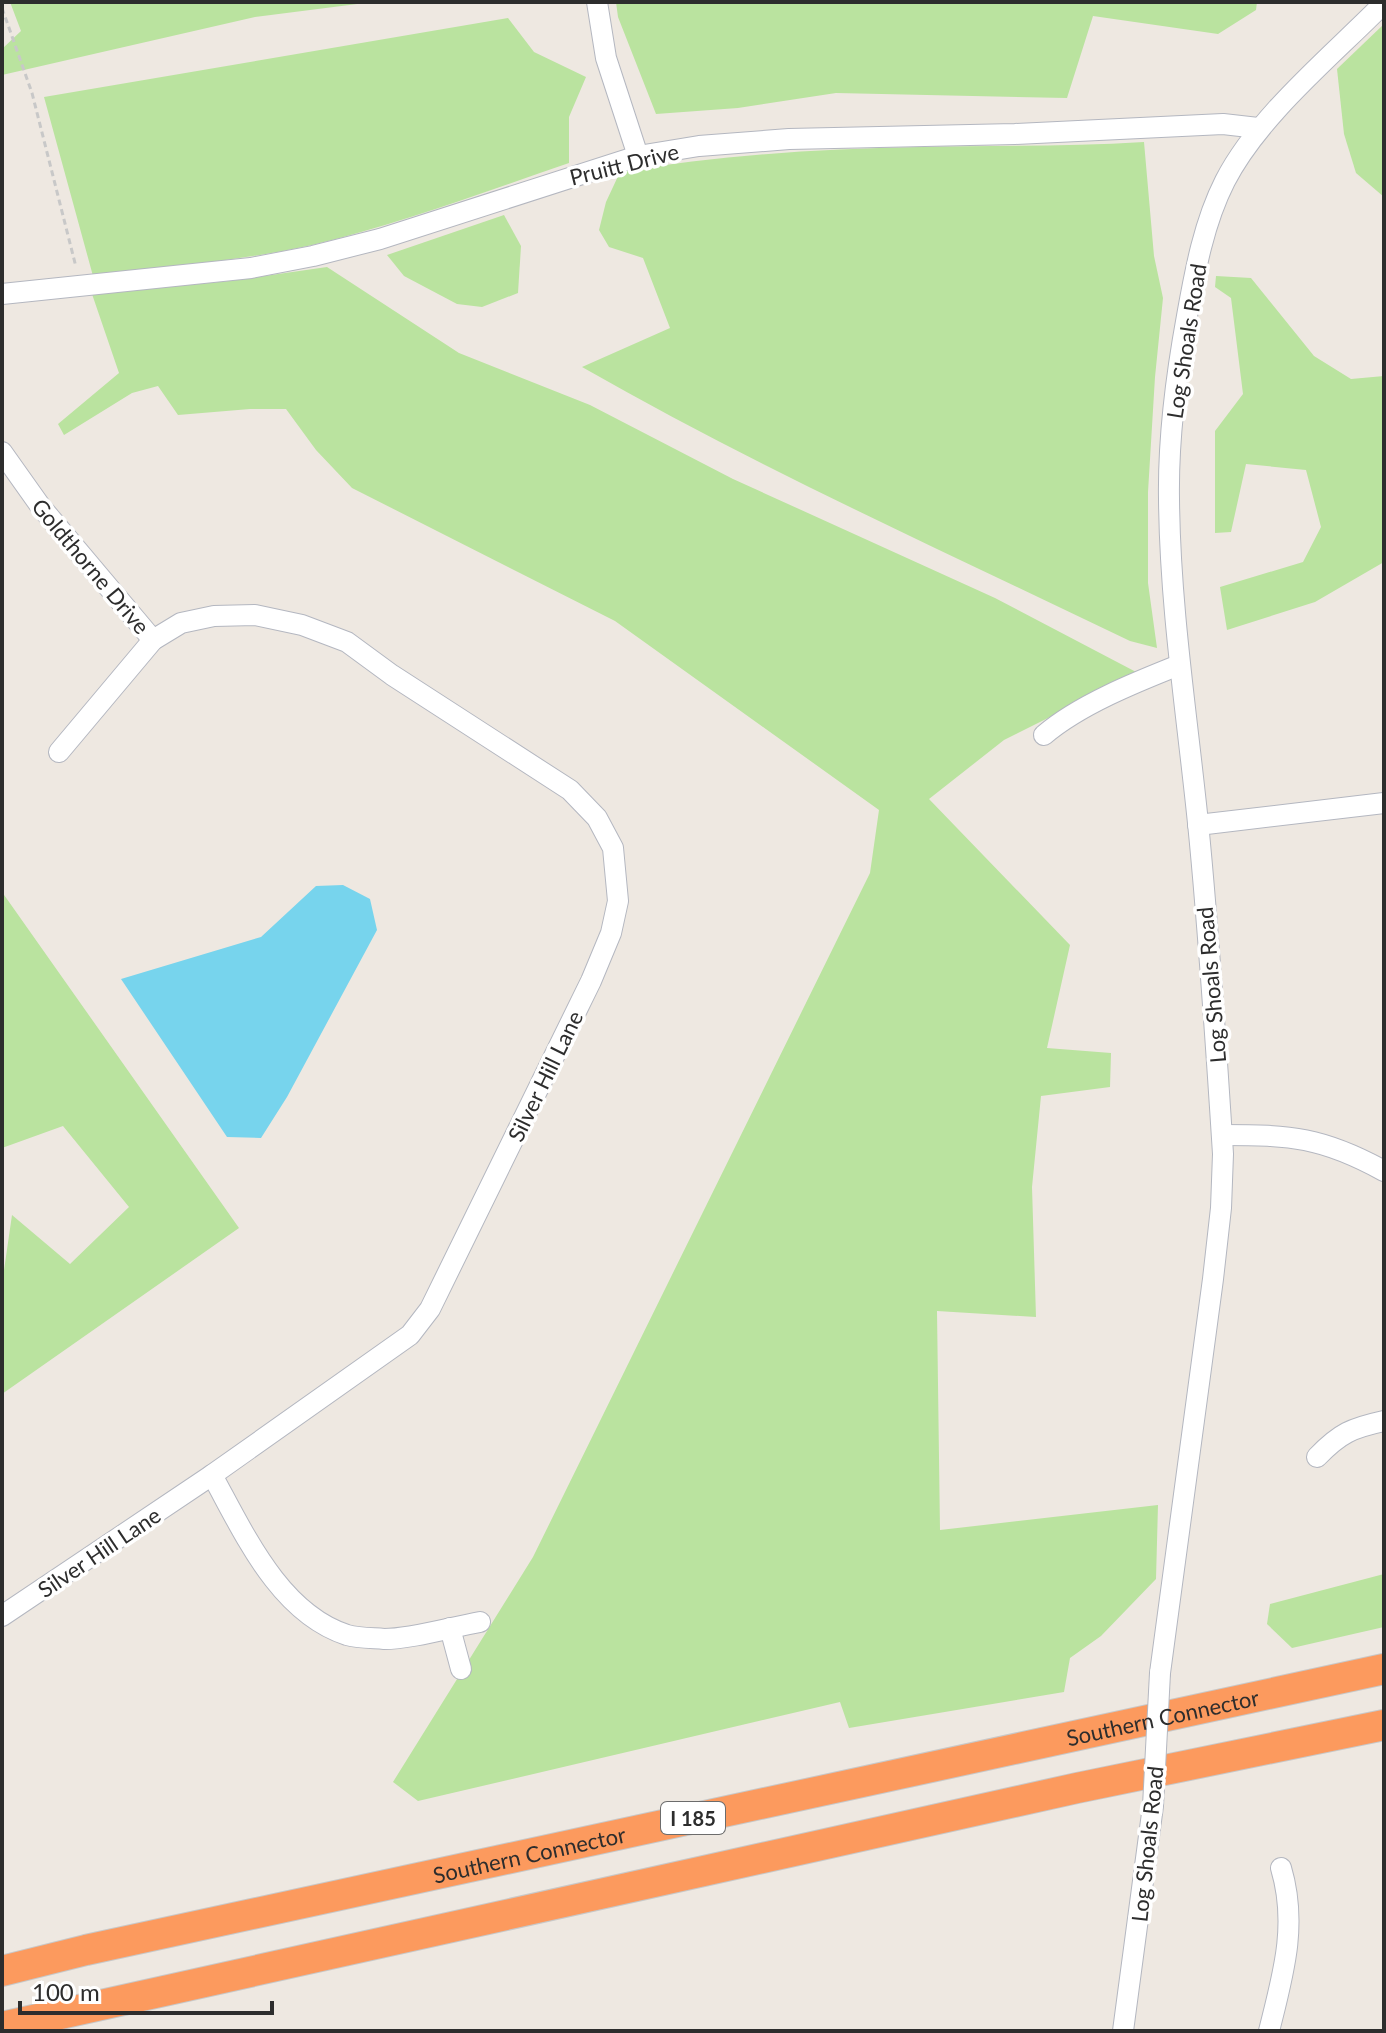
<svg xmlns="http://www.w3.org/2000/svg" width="1386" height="2033" font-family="Lato,sans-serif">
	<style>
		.green { fill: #bae39f }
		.water { fill: #77d4ed }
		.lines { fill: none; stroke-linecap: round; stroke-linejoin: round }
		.minor-casing { stroke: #b4b7c0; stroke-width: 22 }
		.highway-casing { stroke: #c8c8c8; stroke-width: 32 }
		.path { stroke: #c8c8c8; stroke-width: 3; stroke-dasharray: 6 4; stroke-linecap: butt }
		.minor { stroke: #fff; stroke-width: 20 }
		.highway { stroke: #fc9a5e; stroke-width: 30 }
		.minor-bridge-casing { stroke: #b4b7c0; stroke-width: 22; stroke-linecap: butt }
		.minor-bridge { stroke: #fff; stroke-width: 20 }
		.labels { text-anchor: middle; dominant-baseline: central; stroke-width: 7; stroke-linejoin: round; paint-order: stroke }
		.shield { fill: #fff; stroke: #6c6c6c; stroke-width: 2 }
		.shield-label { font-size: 20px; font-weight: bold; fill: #2d2d2d }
		.street-label { font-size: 22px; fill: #2d2d2d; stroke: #fff }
	</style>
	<rect width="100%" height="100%" fill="#eee8e1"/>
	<!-- green -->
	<g class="green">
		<path d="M10,2h363l-118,15 -253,58v-26l19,-18z"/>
		<path d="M616,2h641l-1,8 -38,24 -125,-18 -26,82 -231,-5 -98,15 -82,6 -38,-97z"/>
		<path d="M508,18l26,34 52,25 -17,40v46c-85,29 -170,61 -257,82 -72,16 -146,22 -219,31l-49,-179z"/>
		<path d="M1384,24v173l-28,-24 -12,-39 -7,-65z"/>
		<path d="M1144,142l10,114 9,42 -8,79 -7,115v91l9,65 -27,-7c-184,-89 -370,-172 -548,-274l88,-39 -27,-70 -34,-11 -10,-17 7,-28 14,-30c99,-17 198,-23 298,-25 75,-2 150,0 226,-5z"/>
		<path d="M504,215l17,31 -3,47 -36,14 -25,-3 -53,-28 -17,-21z"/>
		<path d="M327,267l132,86 131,52 143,74 262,119 143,75 -134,67 -75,59 141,146 -23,103 64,5 -1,34 -69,9 -9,91 4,130 -99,-6 3,219 218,-25 -2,74 -55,57 -31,22 -6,34 -215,36 -9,-26 -422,99 -25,-19 140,-225 337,-684 9,-63 -264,-189 -263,-133 -36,-38 -30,-41h-36l-72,6 -20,-29 -26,7 -68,42 -6,-11 61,-51 -27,-79 137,-13z"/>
		<path d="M1216,276l35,2 63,78 37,23 33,-3v186l-69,40 -88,28 -7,-43 83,-25 18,-35 -15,-57 -60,-6 -15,68 -16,1v-102l28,-37 -12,-96 -16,-11z"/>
		<path d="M2,892l237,336 -237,166v-110l10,-69 58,49 59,-57 -66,-81 -61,22z"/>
		<path d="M1384,1574v53l-92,21 -25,-24 3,-20z"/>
	</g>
	<!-- water -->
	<path class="water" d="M343,885l27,14 7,31 -90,167 -26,41 -34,-1 -106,-158 140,-42 55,-51z"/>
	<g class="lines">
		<defs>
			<g id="minor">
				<path d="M597,2l9,56 32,98"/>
				<path d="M2,294l249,-26 62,-12 67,-17 258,-83 61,-10 90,-7 226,-5 208,-10 35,4"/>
				<path d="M2,452l39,55 112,133"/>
				<path d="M1044,735c35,-30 92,-53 135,-70"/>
				<path d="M1198,825l186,-22"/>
				<path d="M1222,1135c69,0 100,2 162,36"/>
				<path d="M1317,1457c23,-24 35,-29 67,-36"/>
				<path d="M212,1475c32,58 67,138 135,160 11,3 25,3 37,4 27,0 68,-12 96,-17"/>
				<path d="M2,1616l210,-141 198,-140 20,-26 161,-328 20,-48 7,-32 -5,-53 -16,-30 -27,-28 -178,-115 -45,-33 -45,-17 -47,-10 -41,1 -33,7 -28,17 -94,112"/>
				<path d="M450,1628l11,41"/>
				<path d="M1160,1673l53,-394 8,-71 2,-54c-7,-110 -14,-221 -25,-331 -11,-108 -28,-215 -29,-324 -1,-61 7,-123 18,-183 8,-45 17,-94 38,-135 34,-66 107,-125 159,-178"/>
				<path d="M1123,2031l30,-225"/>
				<path d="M1269,2031c14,-56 29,-106 12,-163"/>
			</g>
			<g id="highway">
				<path id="s1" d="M2,1971l84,-21 1298,-281"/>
				<path d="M2,2027l1075,-239 307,-63"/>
			</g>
		</defs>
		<!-- minor casing -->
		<use href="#minor" class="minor-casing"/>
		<!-- highway casing -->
		<use href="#highway" class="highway-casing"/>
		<!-- path -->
		<path class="path" d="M2,8l30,85 44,174"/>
		<!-- minor -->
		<use href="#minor" class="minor"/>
		<!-- highway -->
		<use href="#highway" class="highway"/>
		<defs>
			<path id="minor-bridge" d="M1153,1806l7,-133"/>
		</defs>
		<!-- minor-bridge casing -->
		<use href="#minor-bridge" class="minor-bridge-casing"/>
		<!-- minor-bridge -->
		<use href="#minor-bridge" class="minor-bridge"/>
	</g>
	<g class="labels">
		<!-- shield labels -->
		<rect class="shield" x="661" y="1802" width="64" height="32" rx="6"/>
		<g class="shield-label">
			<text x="693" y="1818">I 185</text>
		</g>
		<!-- street labels -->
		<g class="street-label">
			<text transform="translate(624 164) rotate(-14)">Pruitt Drive</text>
			<text transform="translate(1186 341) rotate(-81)">Log Shoals Road</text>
			<text transform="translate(91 566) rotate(50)">Goldthorne Drive</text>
			<text transform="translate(1211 985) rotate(-95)">Log Shoals Road</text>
			<text transform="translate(545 1076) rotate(-64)">Silver Hill Lane</text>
			<text transform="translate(99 1552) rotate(-34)">Silver Hill Lane</text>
			<text stroke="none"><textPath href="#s1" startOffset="1188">Southern Connector</textPath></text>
			<text transform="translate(1147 1844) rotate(-84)">Log Shoals Road</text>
			<text stroke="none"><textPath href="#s1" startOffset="540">Southern Connector</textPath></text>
		</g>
	</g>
	<!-- border -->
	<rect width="1386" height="2033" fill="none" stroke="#2d2d2d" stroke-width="8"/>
	<!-- scale -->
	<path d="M20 2001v12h252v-12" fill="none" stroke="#2d2d2d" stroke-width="4"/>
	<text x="32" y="2001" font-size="24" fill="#2d2d2d" stroke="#ffffff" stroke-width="6" paint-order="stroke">100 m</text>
</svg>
